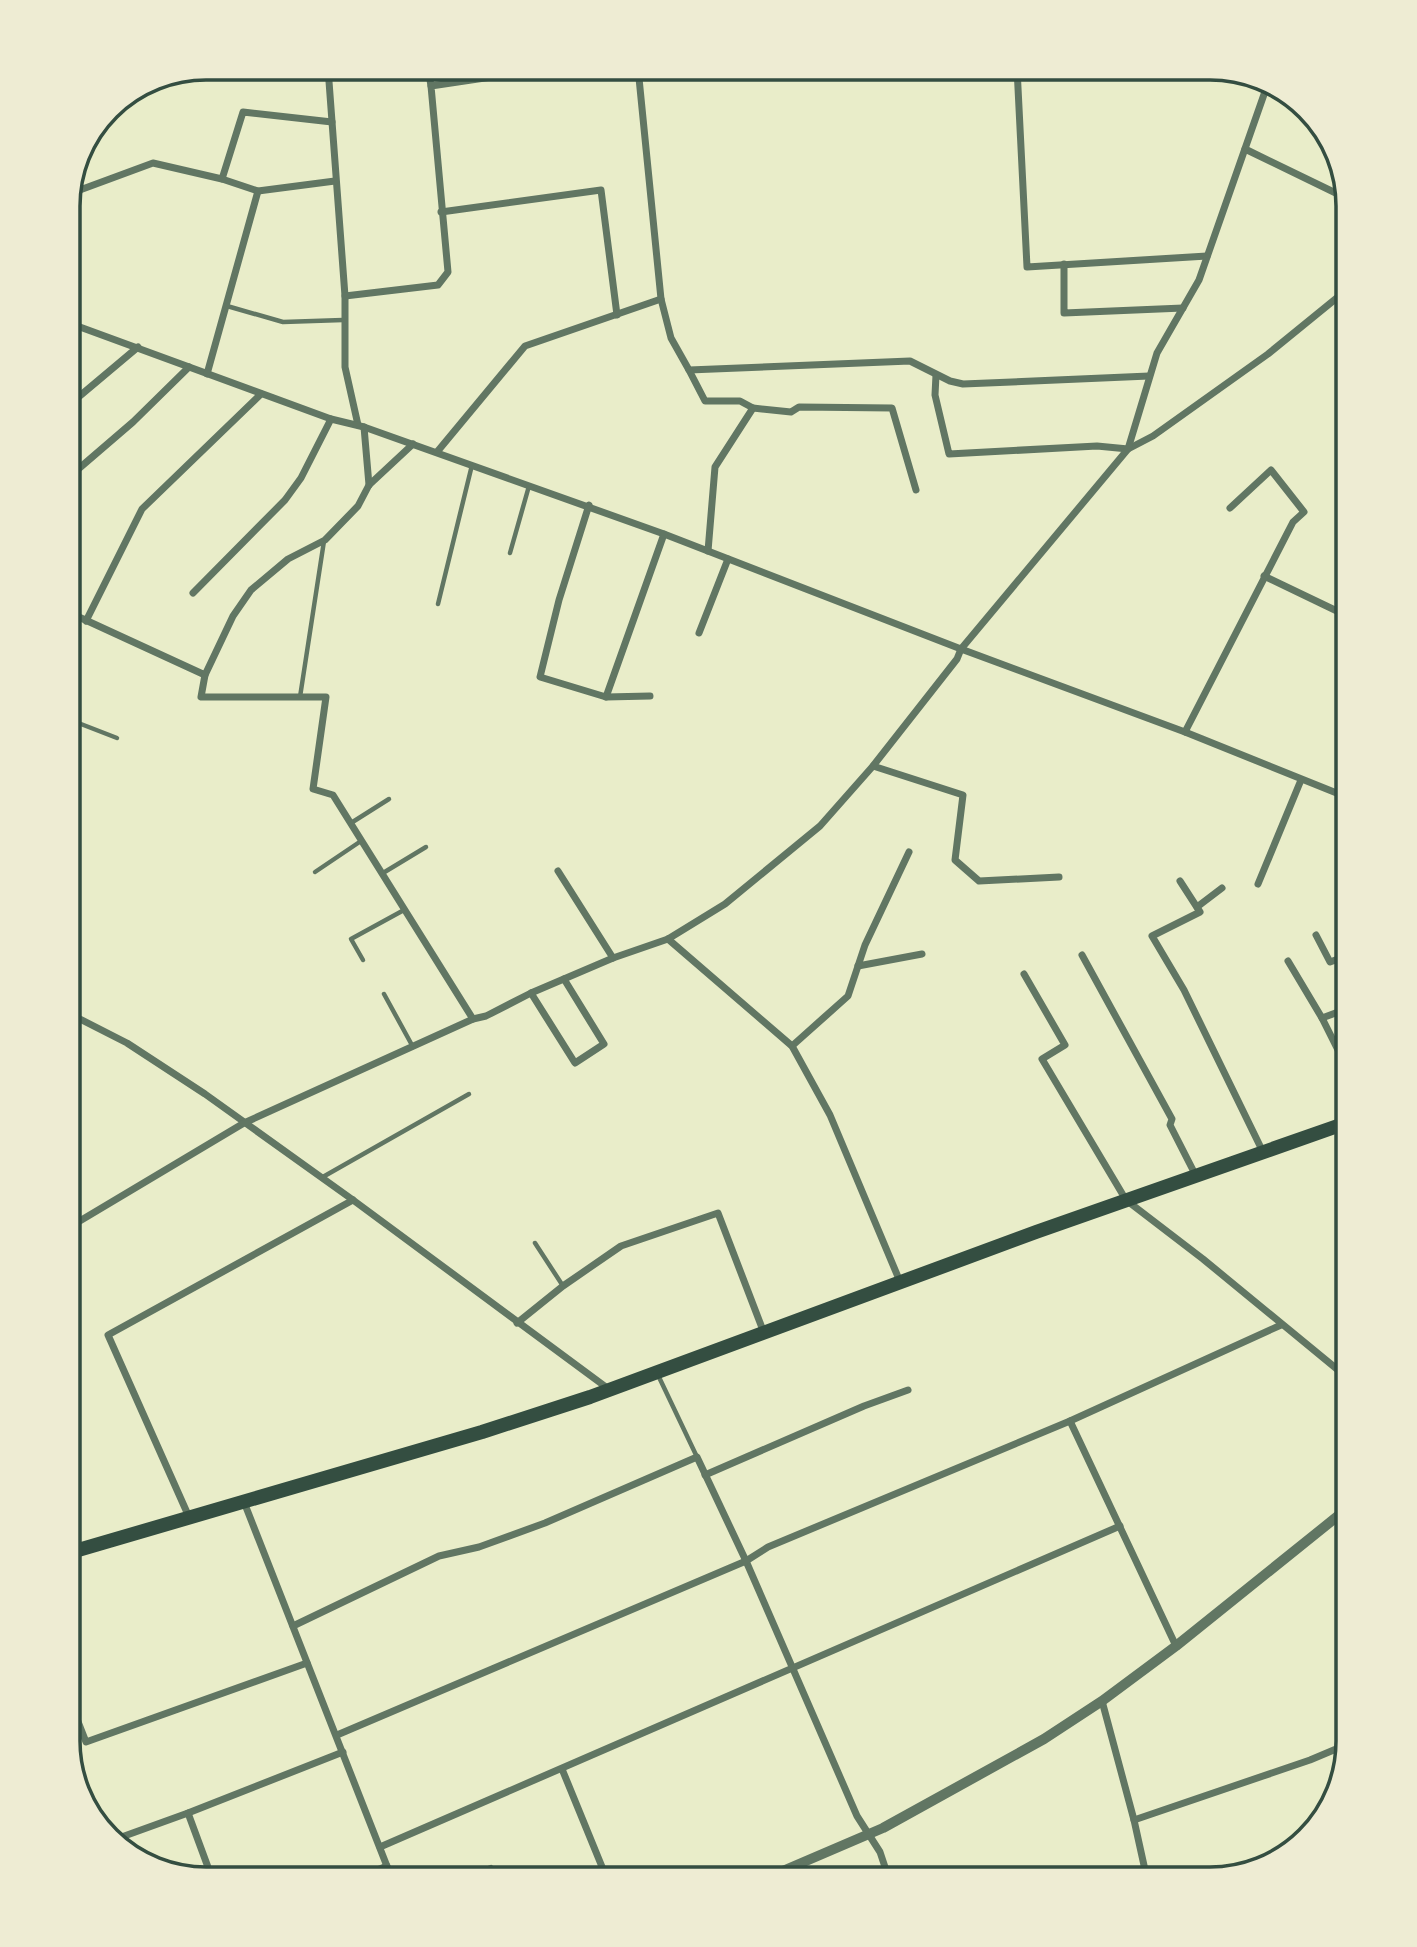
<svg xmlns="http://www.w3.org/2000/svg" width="1417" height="1947" font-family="'Source Serif 4',serif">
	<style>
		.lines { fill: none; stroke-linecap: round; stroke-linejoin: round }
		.service { stroke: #617663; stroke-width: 4.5 }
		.minor { stroke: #617663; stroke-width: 7 }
		.tertiary { stroke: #617663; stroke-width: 10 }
		.primary { stroke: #344e41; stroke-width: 14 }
		.rim { fill: none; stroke: #344e41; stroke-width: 3.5 }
	</style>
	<rect width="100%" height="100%" fill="#e9edc9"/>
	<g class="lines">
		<!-- service -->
		<g class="service">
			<path d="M227,306l56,16 60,-2"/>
			<path d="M510,553l19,-67"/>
			<path d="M438,604l34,-139"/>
			<path d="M300,697l24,-156"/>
			<path d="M68,719l49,19"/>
			<path d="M68,793l8,-8"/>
			<path d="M351,823l38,-24"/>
			<path d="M315,872l46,-31"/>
			<path d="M383,873l43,-26"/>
			<path d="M363,960l-12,-21 53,-29"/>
			<path d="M384,994l29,53"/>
			<path d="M321,1178l148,-84"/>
			<path d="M535,1243l28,43"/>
			<path d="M658,1375l39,82"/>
			<path d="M460,1879l31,-12 4,12"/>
		</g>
		<!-- minor -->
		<g class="minor">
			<path d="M328,68l17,228v71l13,58"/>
			<path d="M428,68l3,18"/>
			<path d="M638,68l23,231 10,39 18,32 221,-9 40,20 13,3 186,-8"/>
			<path d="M1017,68l10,199 180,-11"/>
			<path d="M1245,149l101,49"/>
			<path d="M222,179l21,-67 89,10"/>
			<path d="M69,194l84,-31 69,16 36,12 77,-10"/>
			<path d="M441,212l160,-22 16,125"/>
			<path d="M1064,264v49l119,-5"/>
			<path d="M345,296l93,-11 10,-13 -17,-186 67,-10 8,-8"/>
			<path d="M69,323l262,96 33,8 300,107 297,115 224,83 164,66"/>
			<path d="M689,370l16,31h35l13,7 -38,59 -7,84"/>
			<path d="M207,374l51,-183"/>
			<path d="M936,375l-1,20 14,59 148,-8 31,3 25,-13 115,-82 81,-66"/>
			<path d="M69,405l69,-58"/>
			<path d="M753,408l38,4 8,-5 93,1 24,82"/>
			<path d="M364,427l5,58"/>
			<path d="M437,452l88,-106 136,-47"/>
			<path d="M69,477l64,-55 56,-55"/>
			<path d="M589,505l-30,95 -19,77 66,20 58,-163"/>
			<path d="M1264,576l75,36 10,-7"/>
			<path d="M193,593l92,-93 16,-22 30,-59"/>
			<path d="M68,612l137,63 28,-59 18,-26 37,-31 37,-19 33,-34 11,-21 44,-41"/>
			<path d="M86,621l56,-112 119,-115"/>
			<path d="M699,633l29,-74"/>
			<path d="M205,675l-4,22h125l-13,92 20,6 140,224"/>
			<path d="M606,697l44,-1"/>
			<path d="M1185,732l108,-210 11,-10 -33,-42 -41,38"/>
			<path d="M873,766l90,29 -8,65 24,21 80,-4"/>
			<path d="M558,871l55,87"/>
			<path d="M1180,881l20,31 -48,24 32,54 79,162"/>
			<path d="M1258,884l43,-104"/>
			<path d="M1197,907l25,-19"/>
			<path d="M1316,935l14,27 19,-7"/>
			<path d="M668,939l124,107 38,69 71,169"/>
			<path d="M1082,955l90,164 -2,6 26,51"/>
			<path d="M1288,961l34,57 27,54"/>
			<path d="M858,966l64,-12"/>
			<path d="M1024,974l41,71 -23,14 84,141 77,59 146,120"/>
			<path d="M531,993l44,70 29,-19 -40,-65"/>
			<path d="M68,1013l59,30 78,51 148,106 257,190"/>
			<path d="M1322,1018l27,-10"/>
			<path d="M792,1046l56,-50 17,-51 44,-93"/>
			<path d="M68,1228l176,-105 229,-104 13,-3 45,-23 82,-35 55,-19 57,-35 95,-78 53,-60 84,-107 4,-10 167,-200 29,-96 42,-73 69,-197"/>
			<path d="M517,1323l46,-37 58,-40 97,-33 46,120"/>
			<path d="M1339,1371l10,-7"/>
			<path d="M1070,1421l106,225"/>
			<path d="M705,1475l159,-69 44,-16"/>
			<path d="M244,1502l148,377"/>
			<path d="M189,1517l-81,-182 245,-135"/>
			<path d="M293,1626l146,-70 40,-9 66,-24 152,-66 49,104 111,255 23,36 9,27"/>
			<path d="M1102,1701l32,119 13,59"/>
			<path d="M68,1716l7,-2 11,28 221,-79"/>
			<path d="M337,1735l409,-174 22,-14 302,-126 211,-96"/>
			<path d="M562,1769l45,110"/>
			<path d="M188,1813l24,65"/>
			<path d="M1134,1820l176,-60 38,-16"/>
			<path d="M116,1839l72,-26 155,-61"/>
			<path d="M380,1847l740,-321"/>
			<path d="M356,1879l31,-13"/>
		</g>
		<!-- tertiary -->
		<path class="tertiary" d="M764,1879l119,-51 161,-89 58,-38 74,-55 173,-139"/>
		<!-- primary -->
		<path class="primary" d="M68,1553l414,-121 108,-35 446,-165 313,-110"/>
	</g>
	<!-- crop -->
	<path d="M0 0H1417V1947H0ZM206 80H1210A126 126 0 0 1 1336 206V1741A126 126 0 0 1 1210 1867H206A126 126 0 0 1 80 1741V206A126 126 0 0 1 206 80Z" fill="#eeecd3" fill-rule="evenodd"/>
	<path class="rim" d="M206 80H1210A126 126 0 0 1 1336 206V1741A126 126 0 0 1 1210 1867H206A126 126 0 0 1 80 1741V206A126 126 0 0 1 206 80Z"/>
</svg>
